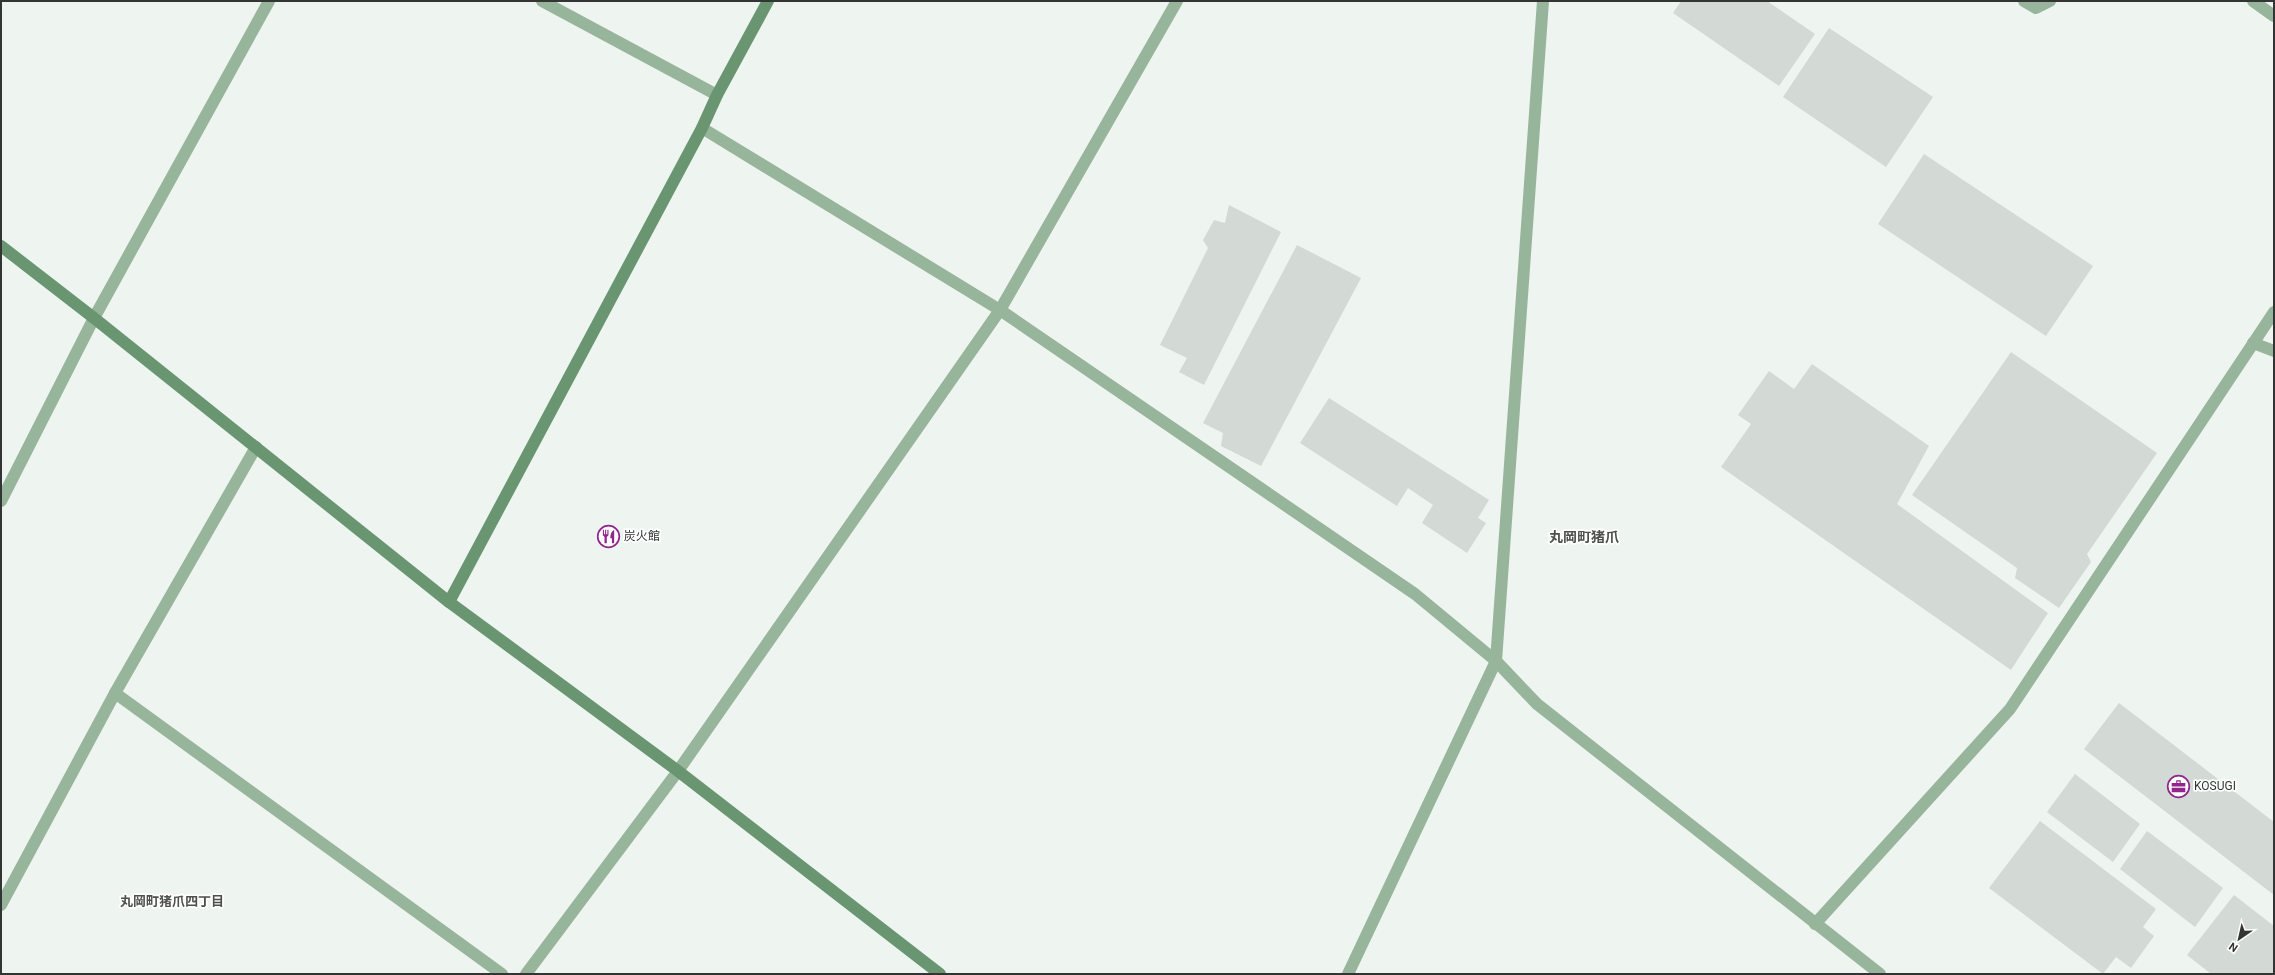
<svg xmlns="http://www.w3.org/2000/svg" width="2275" height="975" font-family="Roboto,'Noto Sans JP',sans-serif">
	<style>
		.building { fill: #d3d9d4 }
		.lines { fill: none; stroke-linecap: round; stroke-linejoin: round }
		.street { stroke: #97b59b; stroke-width: 12 }
		.secondary { stroke: #699671; stroke-width: 12 }
		.labels { text-anchor: middle; dominant-baseline: central; stroke-width: 3.5; stroke-linejoin: round; paint-order: stroke }
		.poi-label { font-size: 12px; fill: #333534; stroke: #fff; text-anchor: start }
		.neighbourhood-label { font-size: 13px; font-weight: bold; fill: #4c514d; stroke: #fff }
		.quarter-label { font-size: 14px; font-weight: bold; fill: #4c514d; stroke: #fff }
	</style>
	<rect width="100%" height="100%" fill="#eef4ef"/>
	<!-- building -->
	<g class="building">
		<path d="M1681,1h86l48,33 -36,52 -106,-73z"/>
		<path d="M1829,28l104,69 -47,70 -103,-70z"/>
		<path d="M1924,154l169,112 -47,70 -168,-112z"/>
		<path d="M1229,205l52,27 -77,153 -25,-13 8,-14 -27,-13 48,-97 -5,-8 11,-20 11,3z"/>
		<path d="M1297,245l64,33 -100,188 -40,-20 2,-13 -20,-10z"/>
		<path d="M2011,352l146,101 -70,101 4,8 -32,46 -44,-30 2,-10 -105,-73z"/>
		<path d="M1812,364l117,82 -32,58 151,109 -37,57 -290,-203 30,-43 -13,-9 31,-44 25,18z"/>
		<path d="M1329,398l160,102 -11,18 8,5 -19,30 -45,-30 11,-18 -25,-17 -11,18 -97,-63z"/>
		<path d="M2119,703l155,119v73l-190,-146z"/>
		<path d="M2075,774l65,50 -27,38 -66,-50z"/>
		<path d="M2040,821l116,88 -13,18 11,9 -23,32 -15,-11 -13,17 -114,-86z"/>
		<path d="M2147,831l76,57 -28,39 -75,-58z"/>
		<path d="M2234,895l40,31v48h-63l-24,-19z"/>
	</g>
	<g class="lines">
		<!-- street -->
		<g class="street">
			<path d="M542,1l175,94"/>
			<path d="M2024,1l12,7 14,-7"/>
			<path d="M2253,1l21,15"/>
			<path d="M702,128l298,182 415,284 81,67 41,43 343,270"/>
			<path d="M2253,343l21,8"/>
			<path d="M1,501l93,-183 175,-317"/>
			<path d="M115,693l387,281"/>
			<path d="M1,905l114,-212 141,-246"/>
			<path d="M1815,924l195,-215 264,-397"/>
			<path d="M526,974l152,-203 322,-461 177,-309"/>
			<path d="M1348,974l148,-313 47,-660"/>
		</g>
		<!-- secondary -->
		<g class="secondary">
			<path d="M1,246l93,72 355,284 229,169 262,203"/>
			<path d="M449,602l253,-474 15,-33 51,-94"/>
		</g>
	</g>
	<!-- icons -->
	<defs>
		<symbol id="restaurant-ring" viewBox="-11 -11 22 22"><circle r="9.5" fill="#fff" stroke="#90288c" stroke-width="1.5"/><path d="M-5-6h1v4h1v-4h1v4h1v-4h1v5L-1.5 .5V6h-2V.5L-5-1ZM5-6V6H3V1.5H1.5Q1.5-4 5-6Z" fill="#90288c"/></symbol>
		<symbol id="office-ring" viewBox="-11 -11 22 22"><circle r="9.5" fill="#fff" stroke="#90288c" stroke-width="1.5"/><path d="M-6-3h4V-5.5h4V-3h4V5H-6ZM-1-4.5V-3h2v-1.5ZM-6 0V1H6V0Z" fill="#90288c"/></symbol>
	</defs>
	<g fill-rule="evenodd">
		<use href="#restaurant-ring" x="596" y="524" width="25" height="25"/>
		<use href="#office-ring" x="2166" y="774" width="25" height="25"/>
	</g>
	<g class="labels">
		<!-- poi labels -->
		<g class="poi-label">
			<text x="624" y="536">炭火館</text>
			<text x="2194" y="786">KOSUGI</text>
		</g>
		<!-- neighbourhood labels -->
		<g class="neighbourhood-label">
			<text x="172" y="901">丸岡町猪爪四丁目</text>
		</g>
		<!-- quarter labels -->
		<g class="quarter-label">
			<text x="1584" y="537">丸岡町猪爪</text>
		</g>
	</g>
	<!-- border -->
	<rect width="2275" height="975" fill="none" stroke="#333534" stroke-width="4"/>
	<!-- north arrow -->
	<g transform="translate(2239 939) rotate(214)" stroke="#ffffff" stroke-width="3" paint-order="stroke">
	<path d="M0-3L7 15L0 10L-7 15Z" fill="#333534"/>
	<text y="-6" font-size="11" font-weight="bold" text-anchor="middle" fill="#333534">N</text>
	</g>
</svg>
